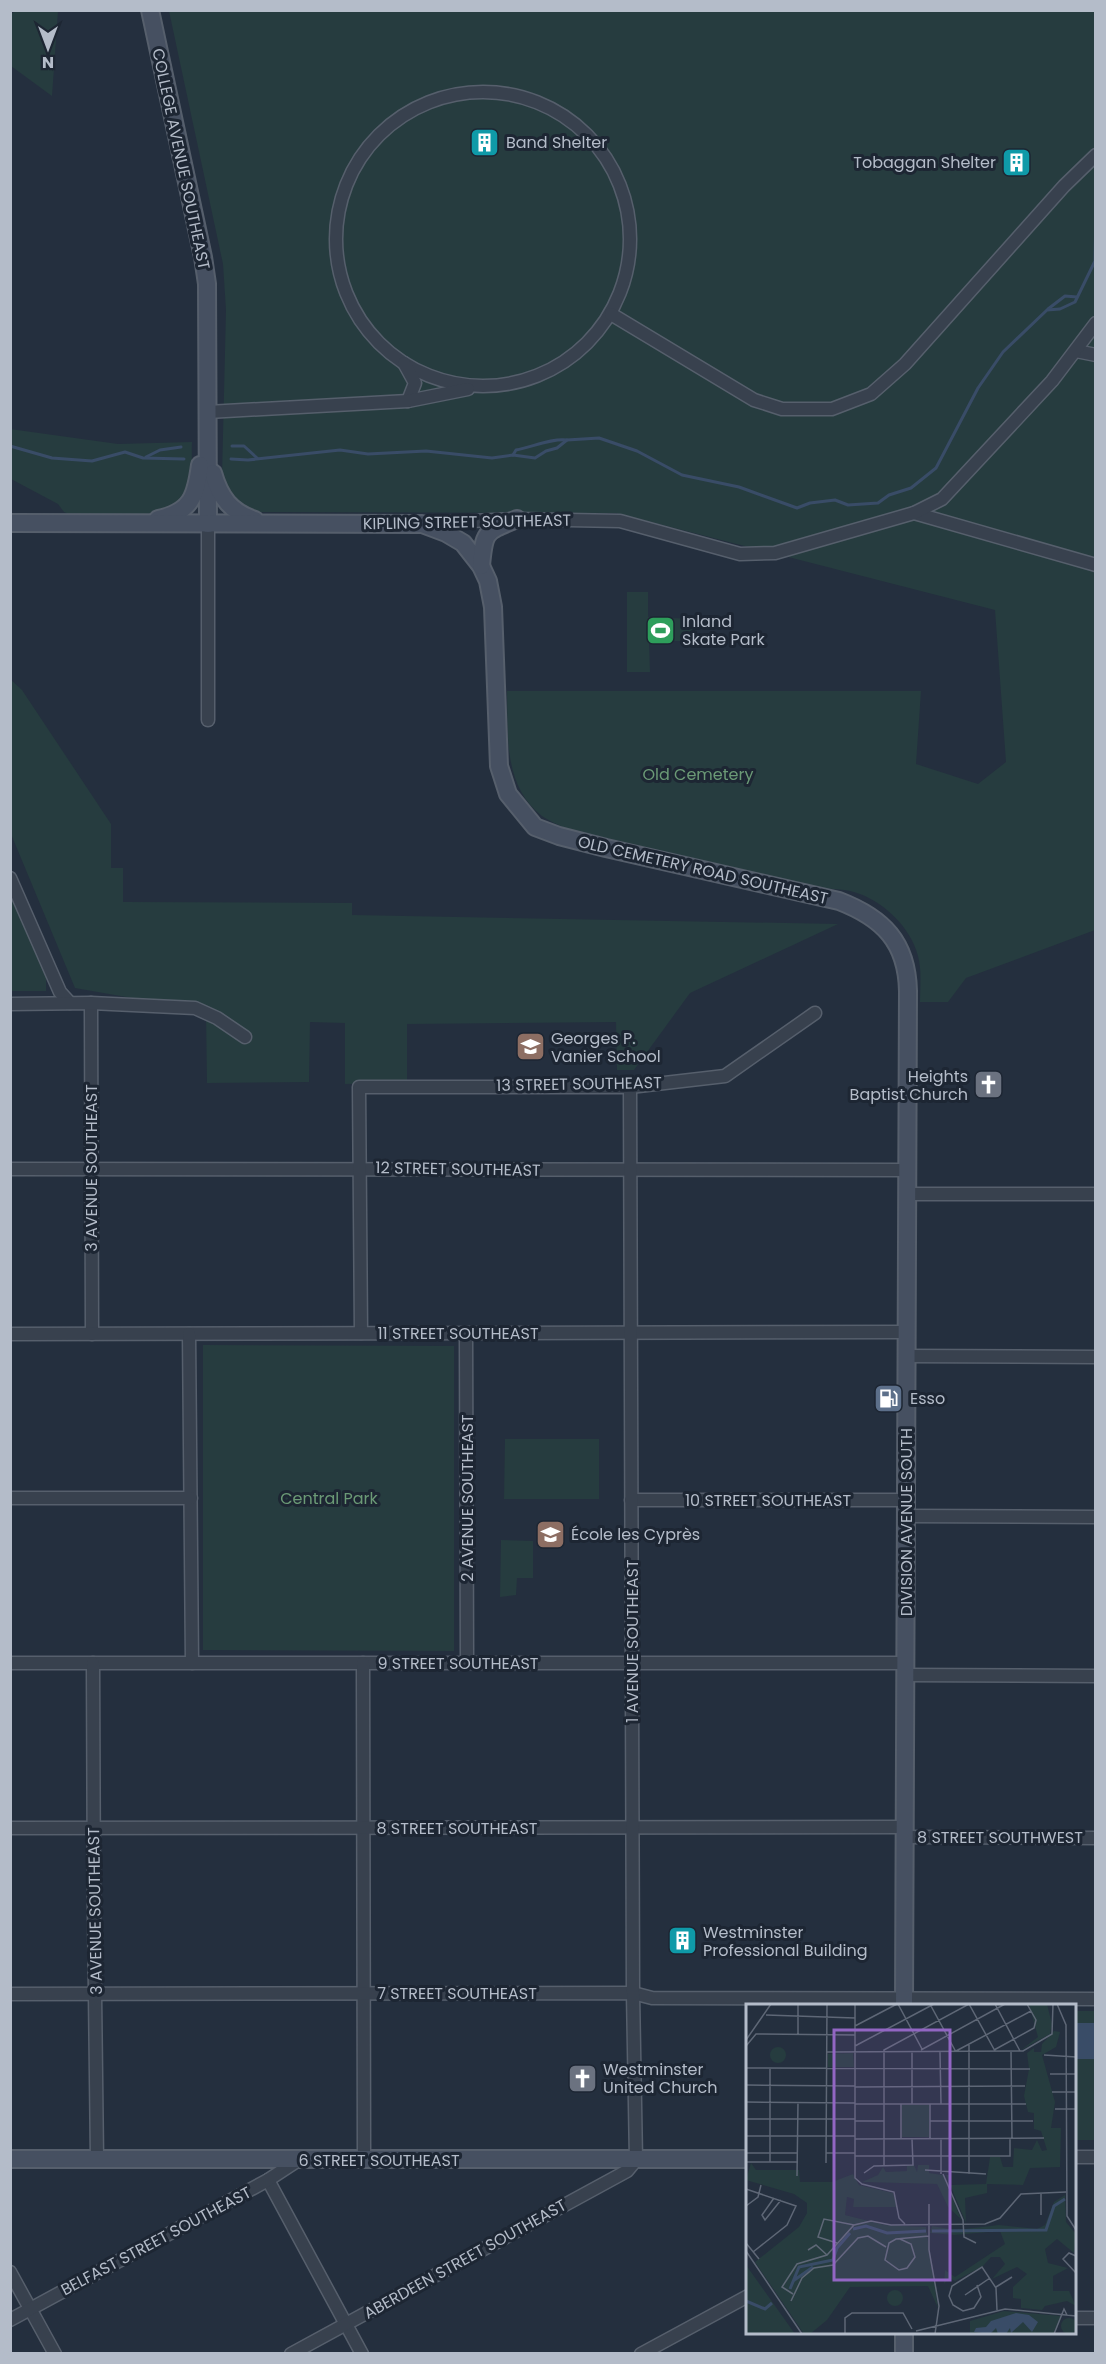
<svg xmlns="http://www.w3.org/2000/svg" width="1106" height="2364" font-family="Poppins,sans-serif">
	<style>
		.green { fill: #263c3f }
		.water { fill: #394c67 }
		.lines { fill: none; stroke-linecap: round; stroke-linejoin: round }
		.stream { stroke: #394c67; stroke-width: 3 }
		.street-casing { stroke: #565f6c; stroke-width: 15 }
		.secondary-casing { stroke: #565f6c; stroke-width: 20 }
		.street { stroke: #38414e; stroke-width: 12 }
		.secondary { stroke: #465061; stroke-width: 16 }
		.labels { text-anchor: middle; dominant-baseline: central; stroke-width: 6; stroke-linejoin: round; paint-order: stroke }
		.poi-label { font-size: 16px; fill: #b4bcc9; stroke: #1d2633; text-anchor: start }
		.street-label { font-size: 16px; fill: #b4bcc9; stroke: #1d2633 }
		.park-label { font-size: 16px; fill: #6b9a76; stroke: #1d2633 }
		.inset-river { fill: none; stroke: #394c67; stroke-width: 3 }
		.inset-road { fill: none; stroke: #5e6776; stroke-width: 1.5 }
		.view { fill: #9266c3; fill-opacity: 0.15; stroke: #9266c3; stroke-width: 3 }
		.inset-edge { fill: none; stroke: #b4bcc9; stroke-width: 3 }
	</style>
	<rect width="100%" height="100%" fill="#242f3e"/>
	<!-- green -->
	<g class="green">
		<path d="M16,11h42l-6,85 -41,-30v-52z"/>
		<path d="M169,11h926v919l-129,48 -18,24h-28c0,-15 2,-31 -2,-46 -7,-29 -36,-56 -64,-64 -10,-3 -22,-3 -32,-4l-255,-59c-8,-4 -18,-8 -25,-13 -39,-30 -34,-82 -35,-125h414l-5,73 62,20 28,-22 -11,-152 -379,-97 -355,-1c-25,-3 -31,-15 -39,-36l4,-166 -3,-46z"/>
		<path d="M10,429l108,15 74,-2c-1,13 2,40 -3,51 -12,29 -92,22 -118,22l-7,-3 -6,-8 -47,-25z"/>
		<path d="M627,592h21v25l48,2v26l-12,1 -1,-5h-34l1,31h-23z"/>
		<path d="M10,679l12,11 89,134v44h12v34l229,1v12l486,9 -148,69 -56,77h-17l-1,-48 -209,2v59l-62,1v-61l-35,-1 -1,60 -102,1 -1,-72 -131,-23 -64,-154z"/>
		<path d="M11,894l35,82v15h-35z"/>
		<path d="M203,1345l251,1v305l-251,-1z"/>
		<path d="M505,1439h94v60h-95z"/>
		<path d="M501,1540l32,1v37h-16l-1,17 -16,2z"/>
		<rect x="1075" y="2011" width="20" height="129"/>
	</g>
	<!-- water -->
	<path class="water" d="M1075,2023h19l1,36h-20z"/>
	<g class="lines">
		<!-- stream -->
		<g class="stream">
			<path d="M1048,309l17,-13 12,1"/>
			<path d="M10,446l42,12 40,3 33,-9 18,6 41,1"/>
			<path d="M232,446h12l13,12"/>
			<path d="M513,455l3,-5c16,-3 36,-12 51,-10"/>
			<path d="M146,457l14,-7 21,-3"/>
			<path d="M231,459l17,1 92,-10 28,4 58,-3 66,7 21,-3 22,3 11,-7 11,-3 10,-8 32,-2 38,13 45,24 57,12 58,21 13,-5 25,-3 13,5 30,-2 11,-8 22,-7 25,-20 42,-80 25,-36 44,-42 13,-1 15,-7 20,-41 1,-50"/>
		</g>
		<defs>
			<g id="street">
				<circle cx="483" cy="239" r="147"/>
				<path d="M611,314l143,86 28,9h50l39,-15 34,-30 159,-178 32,-31"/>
				<path d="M1076,351l20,4"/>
				<path d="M404,363l11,20 -7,18"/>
				<path d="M208,412l200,-11 60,-12"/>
				<path d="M914,513l182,52"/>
				<path d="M425,523l92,-4 103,2 120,33 35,-1 139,-40 28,-14 110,-118 44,-58"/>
				<path d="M208,720v-196"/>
				<path d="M10,878l50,114 10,11"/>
				<path d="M91,1003l1,331"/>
				<path d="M10,1004l81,-1 104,5 22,10 28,19"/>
				<path d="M10,1169l896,1"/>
				<path d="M906,1194h190"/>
				<path d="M361,1333l-2,-246h271l95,-11 90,-63"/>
				<path d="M466,1333l1,329"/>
				<path d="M10,1334l896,-2"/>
				<path d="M189,1334l3,329"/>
				<path d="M906,1356l190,1"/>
				<path d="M10,1498h181"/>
				<path d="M631,1500h275"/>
				<path d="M906,1516l190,1"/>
				<path d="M10,1663h895"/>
				<path d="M93,1663l1,248 3,248"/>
				<path d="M363,1663l1,497"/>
				<path d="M905,1675l191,1"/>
				<path d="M10,1828l894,-1"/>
				<path d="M904,1837l192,1"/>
				<path d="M10,1994l623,-1 19,5 444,1"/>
				<path d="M1074,2157h22"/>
				<path d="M268,2180l94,174"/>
				<path d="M10,2272l45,82"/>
				<path d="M1074,2318h22"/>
				<path d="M10,2320l258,-140 32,-21"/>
				<path d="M291,2354l336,-183 9,-11 -3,-167 -3,-906"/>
				<path d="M641,2354l107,-58"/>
			</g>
			<g id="secondary">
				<path d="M150,10l53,247 4,27 1,240"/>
				<path d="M213,473c7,25 18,39 42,47"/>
				<path d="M158,519c34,-7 38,-24 42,-54"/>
				<path d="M10,523l412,1 24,9 17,10 18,23 7,15 5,26 6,159 9,28 27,33 24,9 47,12 233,53c44,17 68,41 69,90l-4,1015"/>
				<path d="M481,566c3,-35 4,-34 36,-47"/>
				<path d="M10,2159h738"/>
				<path d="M904,2332v22"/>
			</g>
		</defs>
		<!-- street casing -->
		<use href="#street" class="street-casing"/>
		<!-- secondary casing -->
		<use href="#secondary" class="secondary-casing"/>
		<!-- street -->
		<use href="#street" class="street"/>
		<!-- secondary -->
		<use href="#secondary" class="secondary"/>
	</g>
	<!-- icons -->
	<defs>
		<symbol id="building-square" viewBox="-11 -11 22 22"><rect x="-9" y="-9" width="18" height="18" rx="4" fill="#0f9aa8" stroke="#1d2633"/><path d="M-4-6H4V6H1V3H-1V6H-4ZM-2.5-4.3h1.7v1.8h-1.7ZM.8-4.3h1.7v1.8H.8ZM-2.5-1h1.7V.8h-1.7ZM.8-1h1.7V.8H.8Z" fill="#fff"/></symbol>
		<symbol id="stadium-square" viewBox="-11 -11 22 22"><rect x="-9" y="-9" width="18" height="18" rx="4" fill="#2e9e5b" stroke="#1d2633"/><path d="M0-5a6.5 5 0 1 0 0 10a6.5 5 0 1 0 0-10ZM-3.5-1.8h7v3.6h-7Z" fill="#fff"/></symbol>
		<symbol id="school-square" viewBox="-11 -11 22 22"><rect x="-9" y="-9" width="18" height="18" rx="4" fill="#8d6e63" stroke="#1d2633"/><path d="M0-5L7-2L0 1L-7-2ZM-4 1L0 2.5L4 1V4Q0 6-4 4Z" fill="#fff"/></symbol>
		<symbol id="church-square" viewBox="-11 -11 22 22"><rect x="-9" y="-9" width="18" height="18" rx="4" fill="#6b7280" stroke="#1d2633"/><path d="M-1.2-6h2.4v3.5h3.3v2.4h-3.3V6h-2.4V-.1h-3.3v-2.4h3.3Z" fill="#fff"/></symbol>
		<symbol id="fuel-square" viewBox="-11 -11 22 22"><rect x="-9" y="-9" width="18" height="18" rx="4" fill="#5c6f8a" stroke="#1d2633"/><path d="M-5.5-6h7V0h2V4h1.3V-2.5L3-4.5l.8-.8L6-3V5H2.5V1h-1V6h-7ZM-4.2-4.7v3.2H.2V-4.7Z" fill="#fff"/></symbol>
	</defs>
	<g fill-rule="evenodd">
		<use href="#building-square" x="468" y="126" width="33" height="33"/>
		<use href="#building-square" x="1000" y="146" width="33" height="33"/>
		<use href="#stadium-square" x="644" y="614" width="33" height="33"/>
		<use href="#school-square" x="514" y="1030" width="33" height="33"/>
		<use href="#church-square" x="972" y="1068" width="33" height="33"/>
		<use href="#fuel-square" x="872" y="1382" width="33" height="33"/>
		<use href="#school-square" x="534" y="1518" width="33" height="33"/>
		<use href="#building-square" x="666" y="1924" width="33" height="33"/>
		<use href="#church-square" x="566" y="2062" width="33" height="33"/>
	</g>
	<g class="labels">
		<!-- poi labels -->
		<g class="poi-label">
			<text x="506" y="142">Band Shelter</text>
			<text x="996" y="162" text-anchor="end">Tobaggan Shelter</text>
			<text x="682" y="621">Inland<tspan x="682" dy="18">Skate Park</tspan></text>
			<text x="551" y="1038">Georges P.<tspan x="551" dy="18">Vanier School</tspan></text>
			<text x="968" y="1076" text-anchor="end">Heights<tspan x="968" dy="18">Baptist Church</tspan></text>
			<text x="910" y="1398">Esso</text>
			<text x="571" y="1534">École les Cyprès</text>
			<text x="703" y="1932">Westminster<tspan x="703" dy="18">Professional Building</tspan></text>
			<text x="603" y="2069">Westminster<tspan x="603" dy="18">United Church</tspan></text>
		</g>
		<!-- street labels -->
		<g class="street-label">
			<text transform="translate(181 159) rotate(78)">COLLEGE AVENUE SOUTHEAST</text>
			<text transform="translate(467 522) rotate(-1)">KIPLING STREET SOUTHEAST</text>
			<text transform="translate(703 870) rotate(13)">OLD CEMETERY ROAD SOUTHEAST</text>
			<text transform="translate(579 1084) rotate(-1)">13 STREET SOUTHEAST</text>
			<text transform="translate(91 1168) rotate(-90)">3 AVENUE SOUTHEAST</text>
			<text transform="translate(458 1169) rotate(1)">12 STREET SOUTHEAST</text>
			<text x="458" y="1333">11 STREET SOUTHEAST</text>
			<text transform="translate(467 1498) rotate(-90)">2 AVENUE SOUTHEAST</text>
			<text x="768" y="1500">10 STREET SOUTHEAST</text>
			<text transform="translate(906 1522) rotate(-90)">DIVISION AVENUE SOUTH</text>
			<text transform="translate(632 1641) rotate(-90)">1 AVENUE SOUTHEAST</text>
			<text x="458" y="1663">9 STREET SOUTHEAST</text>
			<text x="457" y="1828">8 STREET SOUTHEAST</text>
			<text x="1000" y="1837">8 STREET SOUTHWEST</text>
			<text transform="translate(95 1911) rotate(-91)">3 AVENUE SOUTHEAST</text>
			<text x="457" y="1993">7 STREET SOUTHEAST</text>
			<text x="379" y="2160">6 STREET SOUTHEAST</text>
			<text transform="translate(156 2241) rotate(-28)">BELFAST STREET SOUTHEAST</text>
			<text transform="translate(465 2259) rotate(-29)">ABERDEEN STREET SOUTHEAST</text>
		</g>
		<!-- park labels -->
		<g class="park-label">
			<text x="698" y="774">Old Cemetery</text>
			<text x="329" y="1498">Central Park</text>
		</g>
	</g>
	<!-- overview -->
	<g transform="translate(746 2004)">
		<rect width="330" height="330" fill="#242f3e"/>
		<path d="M283,0h18l5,20 -2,10 -29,16 17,-13zM308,27l6,1 -4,15 -14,8 13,47 -4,26h10l-1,39 -30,1 -7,17 -36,-1v9l-22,5 1,25 -20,-48h5v10l35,-1 4,-27h10l3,10h10l1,-19 18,2 5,-10 5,11 5,-1 -6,-19 -7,-2v-16l-6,-1 -4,-16 5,-27 -2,-16 7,-5v4h7l1,-8zM24 51a8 8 0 1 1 16 0a8 8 0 1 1-16 0ZM107,49l1,14h-26v-13zM156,101h27v32h-27zM5,159l5,7h43l1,12h32l21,-8 6,11 34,8 4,14h-44l1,-8 -7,-2 -2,18 40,10 41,2 12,81 -10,-22 -78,1 -23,33 -17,14h-6l-49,-72 44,-35 8,-14v-10l-13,-9 -48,-14zM161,161h7l3,7 1,-7h11v8l14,2 18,44 -13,-12 -11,-23 -75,-2 16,-7 5,-8 3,5 21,-1zM319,191l1,27 10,12 -2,19 -17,-14 -12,10 3,14 20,5 -15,8v15h16l7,15 -9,-5 -22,5 -3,4 -21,-2v-9l-8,-1v-11l14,-13 -10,-7 -25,12 13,-15 -5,-7h-9l-8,9 -28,15 -6,-3 -5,6 1,-14 10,7 50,-33 -5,-13 -46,4 -24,-2 2,-7 24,4 43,-5 38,4 8,-4 9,-23zM0,261l32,45 17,24h-49zM141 294a8 8 0 1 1 16 0a8 8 0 1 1-16 0ZM258,307l57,5 -8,18h-83v-13zM315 322a8 8 0 1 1 16 0a8 8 0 1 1-16 0Z" fill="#263c3f"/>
		<path d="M270,309l13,2 9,7 -6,10 -9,-10 -12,11 -1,-5 -4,6h-8l-2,-6 -6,6 -16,-2 2,-4 10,-1 5,-6z" fill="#394c67"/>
		<path class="inset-river" d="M107,225l13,-3 21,7 39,-2M186,227l114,-1 8,-24 11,-7M47,277l20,-14M44,285l9,-22 34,-7 4,-12 13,-15M0,297l19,8 7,-6"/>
		<path class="inset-road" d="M109,0v174l7,6 32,8 5,26 6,6M152,0l24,45M249,0l25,47M311,0l9,21 1,191 9,14M185,2l25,46M20,11l89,3M109,22l42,-22M52,31v-31M0,36l25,-36M223,40v130M0,42l10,-12 99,1M109,42l79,-42M175,46l84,-46M248,46l40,-22 2,-8 -9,-16M166,47v53M210,47l75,-40M265,47l1,88M81,48l196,-1 29,-17 1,-30M194,48l1,52M298,51l32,2M0,64l284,1M304,70h26M0,81l109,1M109,83l170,-1M306,88h24M0,98l109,1M109,100h171M155,100v35M184,100v35M309,105h21M0,115h109M109,117h29M184,117h103M0,132h109M109,135l189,-1M195,135v35M0,149h52M80,149h29M109,152h155v-17M0,158h52M24,158v-93M80,159l1,-159M138,161v-115l85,-46 26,47M179,166l61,4M118,169l10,-7 39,-1 -1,-26M197,170l20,46 1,17 12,6M51,172l1,-74M0,185l50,17 -9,19 -34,27M28,194l-12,17 3,5 16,-20M183,200v46l10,56 -4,28M0,202l12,-9 3,-12M295,211v-22M154,235l11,5 4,13 -8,11 -8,2 -14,-10 4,-17 7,-4 33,-3M0,239l13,16M91,239l-19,-6 6,-18 30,6M62,246l8,-5 11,10M0,247l56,83M330,252l-7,-3 -6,6 13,14M231,281l4,12 -7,11 -11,3 -10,-6 -4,-9 3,-10 30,-19 14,21 1,22M250,283l16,-10M47,290l-11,-7 15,-23 30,-9 27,-30 17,-4 20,4 94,-1 15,-6 21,-24 45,-2M219,291l25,-17M45,297l11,-23 12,-10 19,-3 25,-27 10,-2 18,11M170,327l89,-22 71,7M99,330v-16l7,-5h51l9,16M308,330l10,-25 3,6"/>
		<path class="view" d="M88,26h116v250h-116z"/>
		<rect width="330" height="330" class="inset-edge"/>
	</g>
	<!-- border -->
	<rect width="1106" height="2364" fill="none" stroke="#b4bcc9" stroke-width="24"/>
	<!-- north arrow -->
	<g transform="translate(48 48) rotate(180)" stroke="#1d2633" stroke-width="4.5" paint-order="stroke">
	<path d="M0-4.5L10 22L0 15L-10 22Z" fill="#b4bcc9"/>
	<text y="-9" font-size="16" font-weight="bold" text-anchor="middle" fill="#b4bcc9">N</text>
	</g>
</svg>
